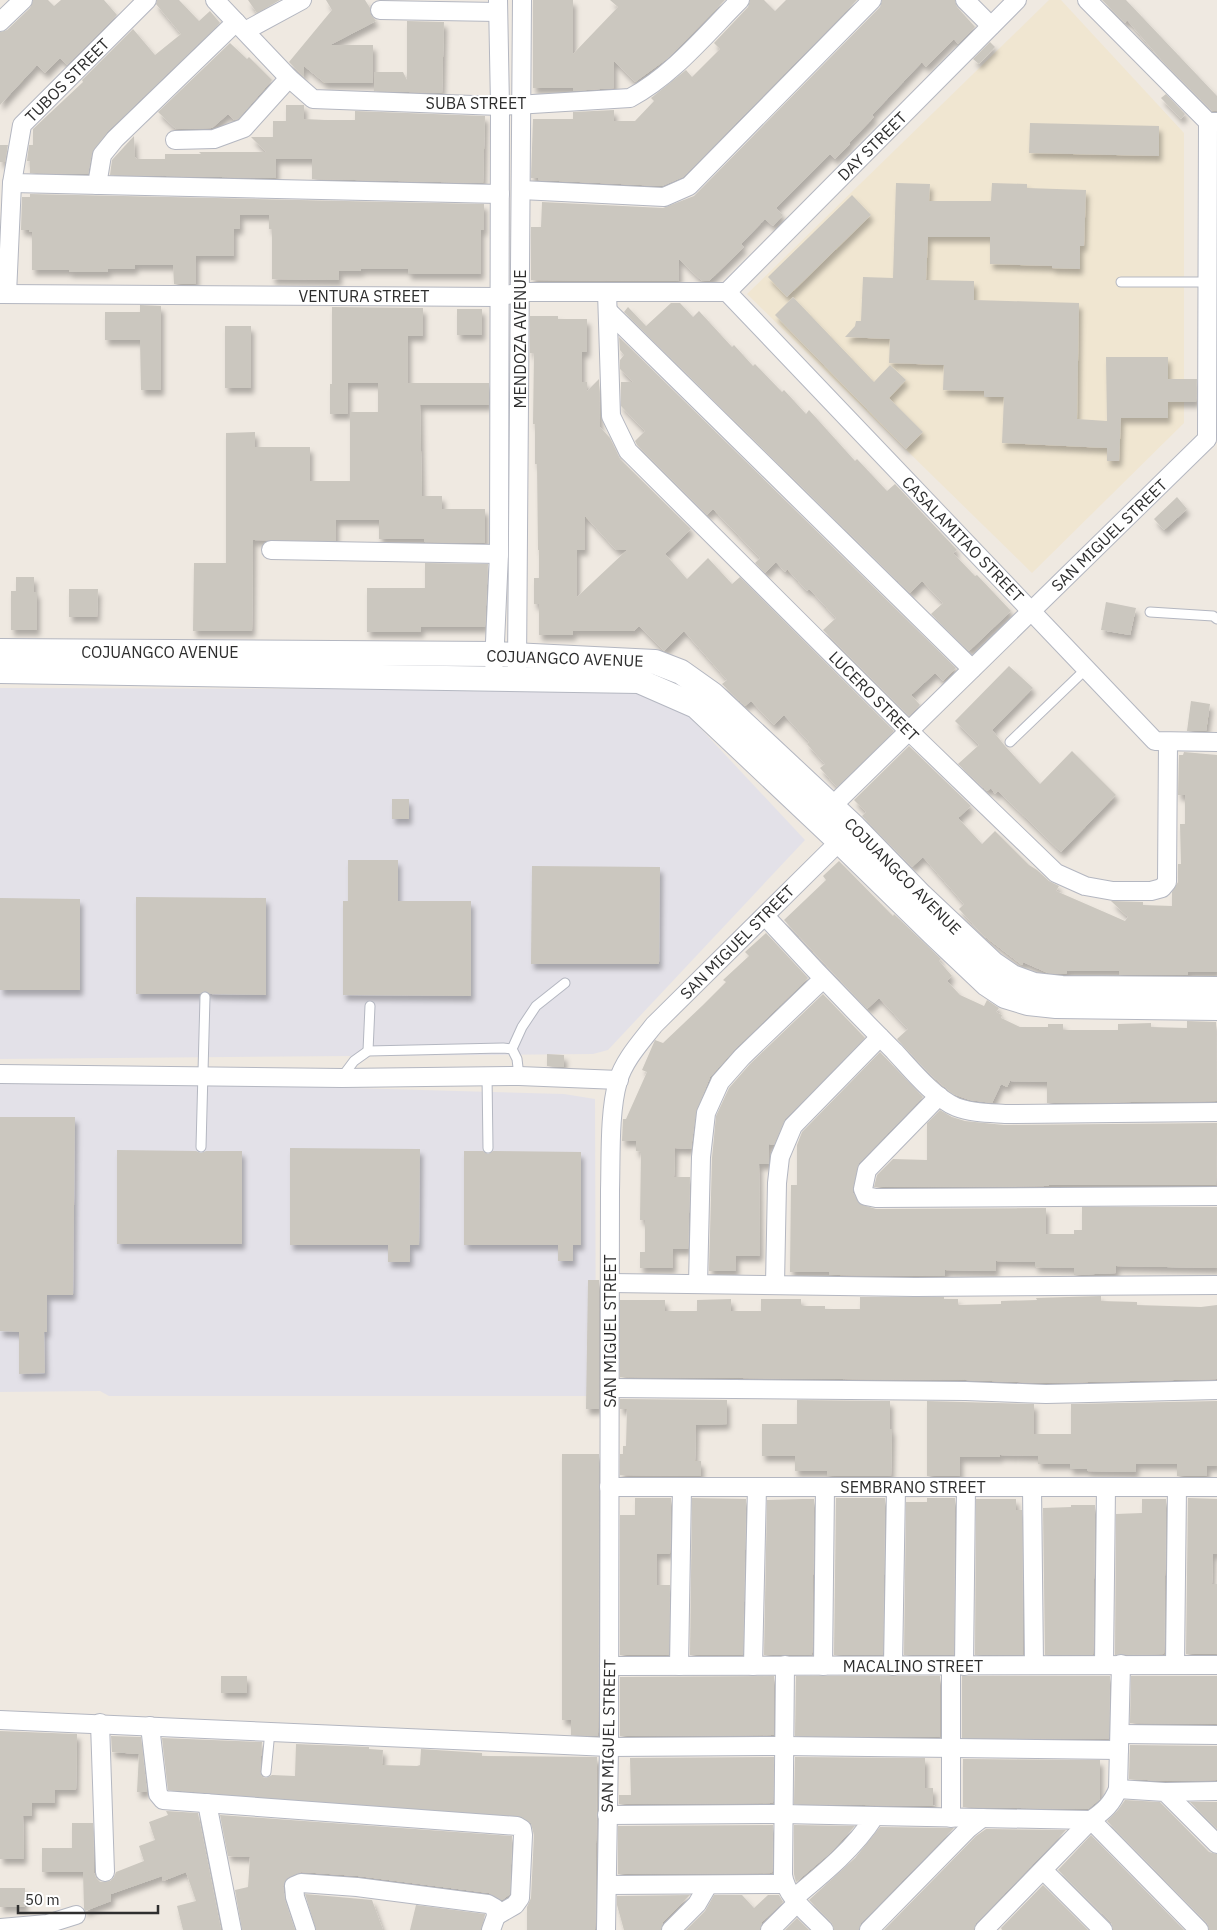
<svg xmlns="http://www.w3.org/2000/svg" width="1217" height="1930" font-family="'IBM Plex Sans',sans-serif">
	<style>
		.industrial { fill: #e3e1e8 }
		.education { fill: #f0e6d1 }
		.building { fill: #cbc7bf; fill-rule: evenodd; filter: url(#shadow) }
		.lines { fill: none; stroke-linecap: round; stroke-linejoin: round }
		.service-casing { stroke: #b4b7c1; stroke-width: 11 }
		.minor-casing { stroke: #b4b7c1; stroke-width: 20 }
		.secondary-casing { stroke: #b4b7c1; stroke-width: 26 }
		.service { stroke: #fff; stroke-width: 9 }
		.minor { stroke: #fff; stroke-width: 18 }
		.secondary { stroke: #fff; stroke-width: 24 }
		.labels { text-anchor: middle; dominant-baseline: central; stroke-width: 4; stroke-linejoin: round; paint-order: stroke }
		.street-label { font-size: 16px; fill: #2e2e2e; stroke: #fff }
	</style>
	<defs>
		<filter id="shadow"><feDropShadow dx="3" dy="5.5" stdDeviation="2.5" flood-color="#0004"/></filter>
	</defs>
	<rect width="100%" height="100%" fill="#efe9e1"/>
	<!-- industrial -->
	<g class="industrial">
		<path d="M0,688l639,2 49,25 117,125 -197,210 -15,4 -593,5z"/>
		<path d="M0,1083l244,2 320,9 31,5 1,297h-487l-9,-5 -100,1z"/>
	</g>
	<!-- education -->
	<path class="education" d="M1049,0h12l123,133v290l-152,150 -285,-279z"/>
	<!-- building -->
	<g class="building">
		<path d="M33,0h15l6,6 7,-6h43l13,15 -50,50 -7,-7 -15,15 -8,-8 -37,40v-73l7,-2 23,-22z"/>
		<path d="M157,0h22l20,21 11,-10 10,12 -113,109 -15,21 -4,21 -58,-1v-12h-3l2,-16h4v-16l50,-47 -1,-2 51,-51 22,26 26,-21 -25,-30z"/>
		<path d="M248,0h32l-23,13z"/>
		<path d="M326,0h39l5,8 1,7 5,6 -46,24h43v38h-48l-21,-17v11l-15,-15 43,-52z"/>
		<path d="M533,0h40v54l45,-47 -8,-7h115l-57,58 -33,24 -21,-21v27l-41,3v-3h-40z"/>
		<path d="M750,0h14l11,11 11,-11h71l-174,177 -21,9 -124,-6v-2h-7l2,-59h40v-7l41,-2v11h21l19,-20 -3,-3 35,-28 6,7 28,-28 -6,-6 34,-36z"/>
		<path d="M882,0h73l2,7 18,20 -17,17 -4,-5 -28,28 -4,-5 -50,53 2,2 -25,26 1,1 -15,15 -5,-5 -54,54 7,7 -10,11 -8,-7 -24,25 3,3 -35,34h-7l-23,-22v22l-148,-1v-53h10l1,-25 121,6 31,-12 186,-189z"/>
		<path d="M1102,0h24l91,96v15h-5l-47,-47 -38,-44 -2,3z"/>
		<path d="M407,21l37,1 -2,71 -68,-2v-19h29l4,8z"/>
		<path d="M990,42l5,5 -16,17 -6,-5z"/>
		<path d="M230,43l17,16 2,-2 23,23 -34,39 -4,1 -6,-6 -16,14 -36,1 -18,-17z"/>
		<path d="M1166,94l19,20 -4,5 -20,-21z"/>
		<path d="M286,105h18v14l21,1h30v-9l130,5 -2,67 -171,-4v-20h-36v19l-166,-3 2,-15 22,-24 1,21 2,2h28v-5h36l-2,-2h67l-15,-15h22v-16h13z"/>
		<path d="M1030,123l129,3v30l-130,-3z"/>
		<path d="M0,145h8l-3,17h-5z"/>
		<path d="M896,183l34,1 -1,17h62l1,-18 35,1v4l59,2 -2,56h-4v23l-28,-1v-2l-62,-2v-27h-62l-2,43 48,1v19l105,3 -2,116 30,2 -1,-64h62v22h29l-1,23h-28v16h-47l-2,43h-12v-13l-105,-5 2,-46h-20v-6l-41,-1 1,-25 -55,-2 1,-24 -45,-2 10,-11 1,-5h5l2,-44 30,1z"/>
		<path d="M30,194l454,10v26h-3v44h-73v-5h-47v2h-22v9l-67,-1v-50h-3v-14h-29v14h-6v27h-38v28h-22l-1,-19h-38v4h-27v3h-39v-2h-37v-38h-3v-2h-8l1,-33h8z"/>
		<path d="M852,195l19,20 -84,82 -19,-20z"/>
		<path d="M793,297l81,85 16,-17 16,15 -17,18 34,34 -17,17 -131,-134z"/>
		<path d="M671,303h9l13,14 6,-6 33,36 2,-2 19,21 2,-2 27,28 2,-2 22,24 3,-4 46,51 2,-2 30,32 8,-7 62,66 -4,3 22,23 2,-1 34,36 -42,40 -38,-37 12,-11 -21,-22 -12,12 -286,-281 4,-5 18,19z"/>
		<path d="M140,305l21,1v84h-20l-1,-50h-35v-28h35z"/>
		<path d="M332,307l91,1v28h-15v47h81v22h-69l2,91h20v13h43v34l-61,-1v-3h-45v-19h-43v21l-83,-1 -1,91h-59l1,-68h32v-130l29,-1v15h55v34h40v-69h28v-29h-30v31h-18v-30h2z"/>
		<rect x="457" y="309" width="25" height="26"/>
		<path d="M530,316h28v3h29v33h-5v30h5v9l12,-12 1,48 10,11 10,21 71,70 -26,25 22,25 21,-21 24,26 8,-7 154,154 -57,56 -17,-19 5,-4 -18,-20 2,-2 -25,-27 -10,10 -23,-24 -6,5 -23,-22 5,-4 -43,-49 -20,20 -25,-25 -5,5h-61v4h-34v-31h-5v-26h5v-28h-1l-1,-86h-2v-40h-2l1,-71h-4zM585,516l31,34h11l-50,47v-47h8z"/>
		<rect x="225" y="326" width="26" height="62"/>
		<path d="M619,337l337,331 -13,13 -8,-8 -24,22 9,10 -11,11 -86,-86 13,-12 -22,-24 -5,-5 -2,2 -20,-22 -2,3 -9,-10 -11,11 -10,-10 5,-5 -47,-49 -6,6 -70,-70 -2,-4 10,-10 -24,-25v-24h12l-13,-13v-9l4,-5 -4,-5z"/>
		<path d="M1177,497l10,12 -23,21 -10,-11z"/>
		<path d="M425,563l63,1 -3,63h-64v5h-54v-44h58z"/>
		<path d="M16,577h18v15h3v38h-26v-39h5z"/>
		<path d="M69,589h29l-1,28h-28z"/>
		<path d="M1106,602l30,6 -6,27 -29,-5z"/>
		<path d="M1009,666l24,22 -41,42 13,16 35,38 32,-33 44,44 -55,57 -63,-61 -3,3 -4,-6 -4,3 -29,-27 21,-19 -24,-24z"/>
		<path d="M1191,701l19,3 -4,27h-19z"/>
		<path d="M909,746l62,60 -13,12 24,26 13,-13 34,34 8,5 12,11 10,5 -3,5 69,30 3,-4 -17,-16 32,1v3l29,1v-14l6,-10v-18h3l-1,-40h5v-29h-7l1,-40h4l1,-3 33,3v217h-29v3h-69v-4h-52l-1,3h-3l-15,-1 -25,-11 -1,3 -39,-30 -24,-26 5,-5 -41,-47 -11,10 -50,-51 4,-4 -12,-12z"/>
		<rect x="392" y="799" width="17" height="20"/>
		<path d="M348,860h50v41h73v95l-128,-1v-94h5z"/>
		<path d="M839,861l54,55 1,-2 47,45 -2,2 13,15 -5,5 13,14 24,11 3,-6 12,8 -3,4 6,3 -1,3 19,9h28v-3h15v6h55v-6l33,-1v4l36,1v-7l29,1 1,79 -170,2v-21l-37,-1 -3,6 -6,-3 -9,19 -22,-3 -17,-6 -23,-20 -33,-35 11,-10 -29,-31 -12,11 -83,-89 42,-40 -3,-4z"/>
		<path d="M532,866l128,1 -1,97h-128z"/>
		<path d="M136,897l130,1v97l-55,-1 -6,-3 -6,3h-63z"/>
		<path d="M0,898l80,1v91h-80z"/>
		<path d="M766,933l42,45 -73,71 -25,28 -14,35 -5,37 -16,-1 -1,29h16l-2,72h-15v19h-33v-16h5v-32h-5l1,-68 -5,-1v-10h-14l1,-22h3l21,-47 -5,-2 13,-30 8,3 40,-38 23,-23 -3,-2 26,-24 -4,-4z"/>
		<path d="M823,994l42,44 -80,81 -11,26 -5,-1v20h-10l1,92h-24v15h-27l3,-113 4,-42 13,-28 21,-24z"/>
		<path d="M880,1052l43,45 -64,66 -6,24v6l7,11 16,5 170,-1v26h28v-4h8v-23h135v61l-101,-2v7l-42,2v-7l-39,-1v-5l-39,-1v10l-51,-1v6l-106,-1h-10v-3h-39l1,-87h6v-40l5,-13z"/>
		<path d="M547,1054l17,1v12l-17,-1z"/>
		<path d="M940,1110l12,7 13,4 39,4 213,-2 -1,62h-167v1l-175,1 3,-12 16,-16 34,1v-37z"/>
		<path d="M0,1117h75l-2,178h-26v37h-3l1,41 -26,1v-42l-19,-1z"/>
		<path d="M290,1148l130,1 -1,96h-9v17h-22v-17h-98z"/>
		<path d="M117,1150l79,1 5,2 5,-2h36v93h-125z"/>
		<path d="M464,1151h19l5,3 5,-3 88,1v93h-8v16h-15v-16h-94z"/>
		<path d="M588,1280h11v129h-13z"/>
		<path d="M1101,1296v5l36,1v3l64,2 16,-2v74l-171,4 -80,-3 -346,-3v-77h45v11h32v-11l34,-1v12h30v-12h40v7h24v3h35v-12h84v2h14v6l43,-1v-3l36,-1 -1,-2z"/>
		<path d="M620,1399l107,1v24l-31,1 -1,36h6v15l-81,-1v-21h3v-8h3l1,-37h-7z"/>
		<path d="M797,1400l93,1v28h2l-1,47h-64v-5h-32v-15h-33v-32h35z"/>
		<path d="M927,1401l107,3v30h37v-30l146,-3v65h-10v10h-30v-12h-41v8l-49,-1v-2h-17v-5h-32v-8l-38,-1v2h-40v19h-33z"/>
		<path d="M562,1454h37l-1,282 -27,-1v-15h-9z"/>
		<path d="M635,1498h36l-1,56h-13v31h13l-1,70h-49v-140h15z"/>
		<path d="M692,1498l54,1 -3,156h-53z"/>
		<path d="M836,1498h49l-2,157h-49z"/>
		<path d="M927,1498h28l-1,157h-50l2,-153h21z"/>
		<path d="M1188,1498l29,1v55h-4l-1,30h5v70h-31z"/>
		<path d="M803,1499h11l-2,156h-48l3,-155z"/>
		<path d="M976,1499h40v11h6l1,145h-48z"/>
		<path d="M1142,1499h24l-2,155 -49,1 1,-141 26,-1z"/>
		<path d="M1071,1505h24l-2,150h-48l-2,-147 28,-1z"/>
		<rect x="221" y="1676" width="26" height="17"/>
		<path d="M774,1676v59l-154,1v-59z"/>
		<path d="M796,1676h144v61l-145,-1z"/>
		<path d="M962,1676h148l-1,63 -147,-1z"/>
		<path d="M1131,1676h86v48l-87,-1z"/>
		<path d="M0,1731l77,3 -1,56h-21v13h-23v13h-9l1,43h-24z"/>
		<path d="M111,1736l30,1 6,55h-10l2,-38 -27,-2z"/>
		<path d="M162,1738l100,4 -2,30 2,5 4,1 6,-3 23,1 1,-32 73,3v2l14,1 -1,15 35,1 3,-1 1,-16 61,4v3l115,1 -2,173h-68v-23l4,-9 3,-63 -3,-12 -9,-6 -354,-27z"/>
		<path d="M1130,1745l87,1v34l-52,1 -36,-2z"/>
		<path d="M774,1757l-1,46 -154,1v-9h12l-1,-37z"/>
		<path d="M795,1757l130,1v30h8v17l2,1 -141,-2z"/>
		<path d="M963,1759l137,1v39l-12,10 -125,-2z"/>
		<path d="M1125,1800l35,2 49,50 8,2v76h-8l-2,-7 -100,-102 11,-11z"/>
		<path d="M1190,1802h27v27z"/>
		<path d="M166,1811l32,2 23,117h-38l-6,-24 19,-5 -10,-29 -23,9 -1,-5 -51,18v7l-26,10 -1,-3 -1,-36h-41v-24h30v-25h21l1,50 2,5 4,4 10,-1 4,-4 2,-5 28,-11 -5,-15 16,-6 -6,-18 19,-7z"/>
		<path d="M220,1815l292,21 -2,58 -8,6 -13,-7 -131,-17 -57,-4 -12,5 -4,4 -2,5 2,14 10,30h-53l-7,-40 13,-3 2,-30 -22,-1z"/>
		<path d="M773,1825l-1,48 -154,1v-48z"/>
		<path d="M794,1825l61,1 -25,27 -34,29 -2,-8z"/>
		<path d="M880,1827l74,1 -93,95 -2,7h-25l-2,-7 -23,-23 46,-42z"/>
		<path d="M986,1829l80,1 -90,93 -2,7h-90l92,-94z"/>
		<path d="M1091,1835l93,95h-71l-2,-8 -53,-52z"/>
		<path d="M1043,1885l45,45h-86l-1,-2z"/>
		<rect x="0" y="1888" width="25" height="19"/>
		<path d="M305,1894l67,6 11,30h-67z"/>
		<path d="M690,1895l-27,27 -2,8h-37l-7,-25v-9z"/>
		<path d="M714,1895h28l12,13 14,-13h11l4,7 -21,20 -2,8h-74l19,-19z"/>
		<path d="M416,1905l69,9v1l-4,15h-71z"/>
		<path d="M797,1918l12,12h-24z"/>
	</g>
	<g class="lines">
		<defs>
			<g id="service">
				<path d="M1121,282h86"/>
				<path d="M1150,612l63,4 4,3"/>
				<path d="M1010,742l76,-73"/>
				<path d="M512,1049l10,-22 14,-21 29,-23"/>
				<path d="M368,1051l2,-45"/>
				<path d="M487,1076l1,72"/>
				<path d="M342,1077l12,-16 14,-10 135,-3 9,1 5,10 2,17"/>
				<path d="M201,1147l4,-150"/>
				<path d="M266,1772l4,-41"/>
			</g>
			<g id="minor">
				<path d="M215,0l74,78 24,21 187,7 130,-8c43,-23 76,-64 110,-98"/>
				<path d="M965,0l26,26"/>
				<path d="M1087,0l121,122h9"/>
				<path d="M380,10l118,2"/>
				<path d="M0,22l23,-22"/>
				<path d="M245,31l57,-31"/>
				<path d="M175,140l39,-1 30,-11 45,-50"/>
				<path d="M12,183l488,11"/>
				<path d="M97,185l5,-30 13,-16 121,-117"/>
				<path d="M521,190l143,7 25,-11 183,-186"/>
				<path d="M607,292l4,124 17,35 281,280 147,142 29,13 28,5h38l11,-3 5,-6 1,-140"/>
				<path d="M727,292l428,449 62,1"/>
				<path d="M727,292l290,-292"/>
				<path d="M0,294l498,3 22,-5h207"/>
				<path d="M7,294l5,-111 10,-58 125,-125"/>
				<path d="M608,311l364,358"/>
				<path d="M1207,439l1,-317"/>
				<path d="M271,550l228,4"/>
				<path d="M494,664l5,-110 1,-448 -2,-106"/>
				<path d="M517,667l5,-667"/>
				<path d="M823,815l384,-376"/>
				<path d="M765,916c42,46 85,91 129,135 16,17 40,47 62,56 15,6 33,6 49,7l212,-2"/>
				<path d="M0,1074l342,4 177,-2 100,4"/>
				<path d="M939,1096l-72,74 -4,19 3,7 10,2 341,-2"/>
				<path d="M610,1283l305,4 302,-2"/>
				<path d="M698,1284l3,-127 5,-44 14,-31 22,-25 81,-78"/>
				<path d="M775,1284l2,-101 3,-26 13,-31 87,-89"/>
				<path d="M610,1388l356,3 80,3 171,-4"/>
				<path d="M609,1487h608"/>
				<path d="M1032,1487l2,178"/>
				<path d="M1104,1664l2,-177"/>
				<path d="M1175,1664l2,-177"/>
				<path d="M785,1665l-2,210c3,22 26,39 41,55"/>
				<path d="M609,1666l608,-1"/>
				<path d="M679,1666l3,-179"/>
				<path d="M753,1666l4,-179"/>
				<path d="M823,1666l2,-179"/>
				<path d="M893,1666l3,-179"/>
				<path d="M951,1666v152"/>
				<path d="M964,1666l2,-179"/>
				<path d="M0,1720l609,27 174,-1 336,4"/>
				<path d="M100,1723l5,149"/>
				<path d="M150,1726l8,68 5,6 354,26 5,3 1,6 -3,63 -5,7 -19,11"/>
				<path d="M1120,1734l97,1"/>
				<path d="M1118,1789l47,3 52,52"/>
				<path d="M1165,1792l52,-1"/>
				<path d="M207,1803l25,127"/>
				<path d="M607,1815l176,-1 92,2c-21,33 -52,58 -81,82"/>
				<path d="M875,1816l216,4 108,110"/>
				<path d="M1043,1870l60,60"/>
				<path d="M607,1885l177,-1"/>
				<path d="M0,1928l47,-4 29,-9"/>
				<path d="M306,1930l-11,-33 -1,-11 7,-3 56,4 131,17 7,4 1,8 -5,14"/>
				<path d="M606,1930l3,-183 1,-557c1,-33 -1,-78 8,-109 6,-21 23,-39 36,-56l194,-192"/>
				<path d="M671,1930l26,-26 11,-19"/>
				<path d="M770,1930l27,-27"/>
				<path d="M869,1930l100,-102 13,-10"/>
				<path d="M984,1930l107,-110c13,-9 21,-16 27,-31l3,-125"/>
			</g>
			<g id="secondary">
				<path d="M0,651l495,3 160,8 26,10 31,22 142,133 67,69 72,68 19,13 22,8 28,3 155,1"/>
				<path d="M0,671l639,10 57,25 143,135 94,92 54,51 18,12 23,7 28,3 161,2"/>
			</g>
		</defs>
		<!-- service casing -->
		<use href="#service" class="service-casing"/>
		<!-- minor casing -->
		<use href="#minor" class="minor-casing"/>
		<!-- secondary casing -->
		<use href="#secondary" class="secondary-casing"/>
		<!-- service -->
		<use href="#service" class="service"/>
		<!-- minor -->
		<use href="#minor" class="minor"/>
		<!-- secondary -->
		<use href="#secondary" class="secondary"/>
	</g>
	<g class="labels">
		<!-- street labels -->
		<g class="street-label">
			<text transform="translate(67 80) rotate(-45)">TUBOS STREET</text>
			<text x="476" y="103">SUBA STREET</text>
			<text transform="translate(872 146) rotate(-45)">DAY STREET</text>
			<text x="364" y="296">VENTURA STREET</text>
			<text transform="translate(520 339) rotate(-90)">MENDOZA AVENUE</text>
			<text transform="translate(1109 535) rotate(-44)">SAN MIGUEL STREET</text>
			<text transform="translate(963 539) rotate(46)">CASALAMITAO STREET</text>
			<text x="160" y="652">COJUANGCO AVENUE</text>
			<text transform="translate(565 658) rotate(2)">COJUANGCO AVENUE</text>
			<text transform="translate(874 696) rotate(45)">LUCERO STREET</text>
			<text transform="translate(903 876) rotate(45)">COJUANGCO AVENUE</text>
			<text transform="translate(737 942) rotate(-45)">SAN MIGUEL STREET</text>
			<text transform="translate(610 1331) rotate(-90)">SAN MIGUEL STREET</text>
			<text x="913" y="1487">SEMBRANO STREET</text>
			<text x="913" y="1666">MACALINO STREET</text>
			<text transform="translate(608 1736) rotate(-89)">SAN MIGUEL STREET</text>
		</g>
	</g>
	<!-- scale -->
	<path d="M18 1905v8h140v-8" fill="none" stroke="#2e2e2e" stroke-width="2.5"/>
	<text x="25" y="1905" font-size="15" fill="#2e2e2e" stroke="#ffffff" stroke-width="4" paint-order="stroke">50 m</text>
</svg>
